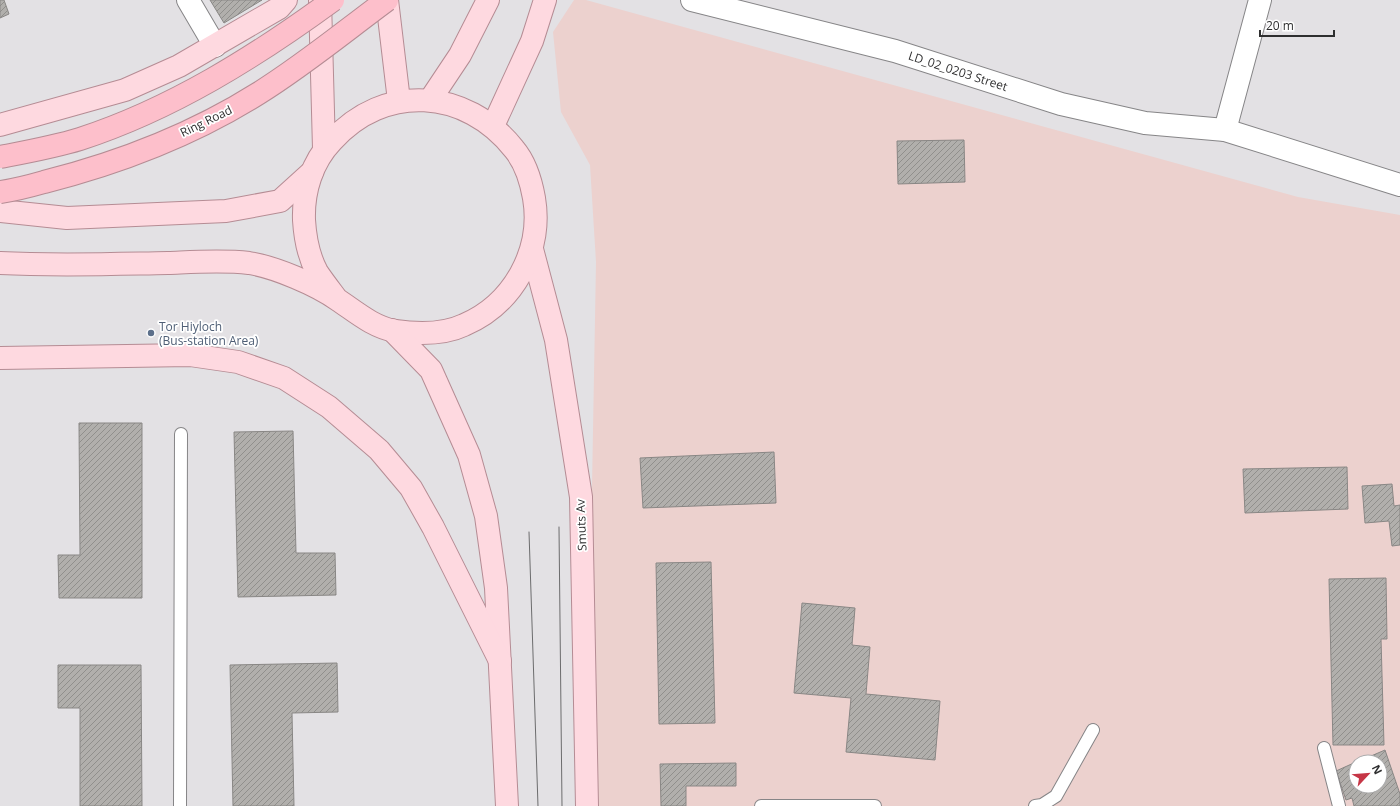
<svg xmlns="http://www.w3.org/2000/svg" width="1400" height="806" font-family="'Open Sans',sans-serif">
	<style>
		.medical { fill: #ecd1ce; fill-rule: evenodd }
		.building { fill: url(#building-hatch); stroke: #898785 }
		.lines { fill: none; stroke-linecap: round; stroke-linejoin: round }
		.lane-casing { stroke: #868587; stroke-width: 14 }
		.street-casing { stroke: #868587; stroke-width: 24 }
		.primary-casing { stroke: #b58c94; stroke-width: 24 }
		.lane { stroke: #fff; stroke-width: 12 }
		.street { stroke: #fff; stroke-width: 22 }
		.primary { stroke: #fed9e0; stroke-width: 22 }
		.tram { stroke: #6c6c6d; stroke-width: 1 }
		.highway-bridge-casing { stroke: #b58c94; stroke-width: 24; stroke-linecap: butt }
		.highway-bridge { stroke: #fdbfcb; stroke-width: 22 }
		.service-dot { fill: #5c6f8a; stroke: #fff; stroke-width: 1.5 }
		.labels { text-anchor: middle; dominant-baseline: central; stroke-width: 3.5; stroke-linejoin: round; paint-order: stroke }
		.street-label { font-size: 12px; fill: #2e2e2f; stroke: #fff }
		.service-label { font-size: 12px; fill: #4e5e75; stroke: #fff; text-anchor: start }
	</style>
	<defs>
		<pattern id="building-hatch" width="6" height="6" patternUnits="userSpaceOnUse"><rect width="6" height="6" fill="#b1afac"/><path d="M-1 1l2-2M0 6l6-6M5 7l2-2" fill="none" stroke="#908f8c"/></pattern>
	</defs>
	<rect width="100%" height="100%" fill="#e3e1e4"/>
	<!-- medical -->
	<path class="medical" d="M574,0h12l712,197 102,18v591h-804l-4,-319 4,-225 -6,-97 -29,-53 -8,-80zM1356,762h24v24h-24z"/>
	<!-- building -->
	<g class="building">
		<path d="M0,0h4l5,14 -9,4z"/>
		<path d="M210,0h52l-38,23z"/>
		<path d="M964,140l1,42 -67,2 -1,-43z"/>
		<path d="M79,423h63v175h-83l-1,-43h22z"/>
		<path d="M293,431l3,122h39l1,42 -98,2 -4,-165z"/>
		<path d="M774,452l2,51 -133,5 -3,-50z"/>
		<path d="M1347,467l1,42 -103,4 -2,-44z"/>
		<path d="M1392,484l2,22 6,-1v40l-8,1 -3,-25 -24,2 -3,-37z"/>
		<path d="M711,562l4,161 -56,1 -3,-161z"/>
		<path d="M1386,578l1,61h-6l3,106h-51l-4,-166z"/>
		<path d="M802,603l53,5 -3,37 18,2 -4,47 74,7 -5,59 -89,-8 5,-54 -57,-5z"/>
		<path d="M337,663l1,49 -46,1 2,93h-61l-3,-141z"/>
		<path d="M58,665h83l1,141h-62v-98h-22z"/>
		<path d="M1385,750l15,44v12h-46l-2,-8 -6,2 -10,-29 20,-9v24h24v-24h-23z"/>
		<path d="M736,763v23h-50v20h-25l-1,-42z"/>
	</g>
	<g class="lines">
		<defs>
			<g id="lane">
				<path d="M1324,748l15,58"/>
				<path d="M180,806l1,-372"/>
				<path d="M761,806h114"/>
				<path d="M1035,806l7,-1 14,-9 37,-66"/>
			</g>
			<g id="street">
				<path d="M188,0l27,46"/>
				<path d="M692,0l203,51 166,53 84,19 80,7 175,55"/>
				<path d="M1225,130l35,-130"/>
			</g>
			<g id="primary">
				<path d="M320,0l4,149"/>
				<path d="M387,0l12,101"/>
				<path d="M430,100l30,-45 28,-55"/>
				<path d="M0,125l125,-35 54,-24 100,-58 7,-8"/>
				<path d="M493,126l39,-85 13,-41"/>
				<path d="M0,211l67,7 159,-7 54,-10 32,-29"/>
				<path d="M532,249l24,91 25,157 6,309"/>
				<path d="M0,263c56,3 112,1 168,0 26,-1 54,-3 81,0 26,4 68,22 89,37 18,12 35,27 57,31 22,3 48,4 69,-6 49,-21 79,-74 70,-127 -3,-17 -9,-36 -20,-49 -48,-61 -130,-66 -182,-8 -20,21 -29,50 -28,79 1,17 5,37 13,52 6,9 13,18 19,26"/>
				<path d="M392,330l39,40 38,85 17,61 10,72 11,218"/>
				<path d="M0,358l190,-3 48,7 46,16 45,29 50,43 32,38 22,39 67,134"/>
			</g>
		</defs>
		<!-- lane casing -->
		<use href="#lane" class="lane-casing"/>
		<!-- street casing -->
		<use href="#street" class="street-casing"/>
		<!-- primary casing -->
		<use href="#primary" class="primary-casing"/>
		<!-- lane -->
		<use href="#lane" class="lane"/>
		<!-- street -->
		<use href="#street" class="street"/>
		<!-- primary -->
		<use href="#primary" class="primary"/>
		<!-- tram -->
		<g class="tram">
			<path d="M559,527l3,279"/>
			<path d="M529,532l9,274"/>
		</g>
		<defs>
			<g id="highway-bridge">
				<path d="M0,157c26,-5 54,-10 80,-18 92,-30 175,-82 253,-139"/>
				<path d="M0,192c15,-2 30,-6 44,-10 75,-19 150,-48 215,-89 45,-28 86,-62 128,-93"/>
			</g>
		</defs>
		<!-- highway-bridge casing -->
		<use href="#highway-bridge" class="highway-bridge-casing"/>
		<!-- highway-bridge -->
		<use href="#highway-bridge" class="highway-bridge"/>
	</g>
	<!-- markers -->
	<circle class="service-dot" cx="151" cy="333" r="4"/>
	<g class="labels">
		<!-- street labels -->
		<g class="street-label">
			<text transform="translate(958 71) rotate(18)">LD_02_0203 Street</text>
			<text transform="translate(206 121) rotate(-26)">Ring Road</text>
			<text transform="translate(581 525) rotate(-92)">Smuts Av</text>
		</g>
		<!-- service labels -->
		<g class="service-label">
			<text x="159" y="326">Tor Hiyloch<tspan x="159" dy="14">(Bus-station Area)</tspan></text>
		</g>
	</g>
	<!-- north arrow -->
	<g transform="translate(1368 774) rotate(64)"><circle r="19" fill="#ffffff" stroke="#ababac"/>
	<path d="M0-3L7 15L0 10L-7 15Z" fill="#c63646"/>
	<text y="-6" font-size="11" font-weight="bold" text-anchor="middle" fill="#2e2e2f">N</text>
	</g>
	<!-- scale -->
	<path d="M1260 30v6h74v-6" fill="none" stroke="#2e2e2f" stroke-width="2"/>
	<text x="1266" y="30" font-size="12" fill="#2e2e2f" stroke="#ffffff" stroke-width="3" paint-order="stroke">20 m</text>
</svg>
